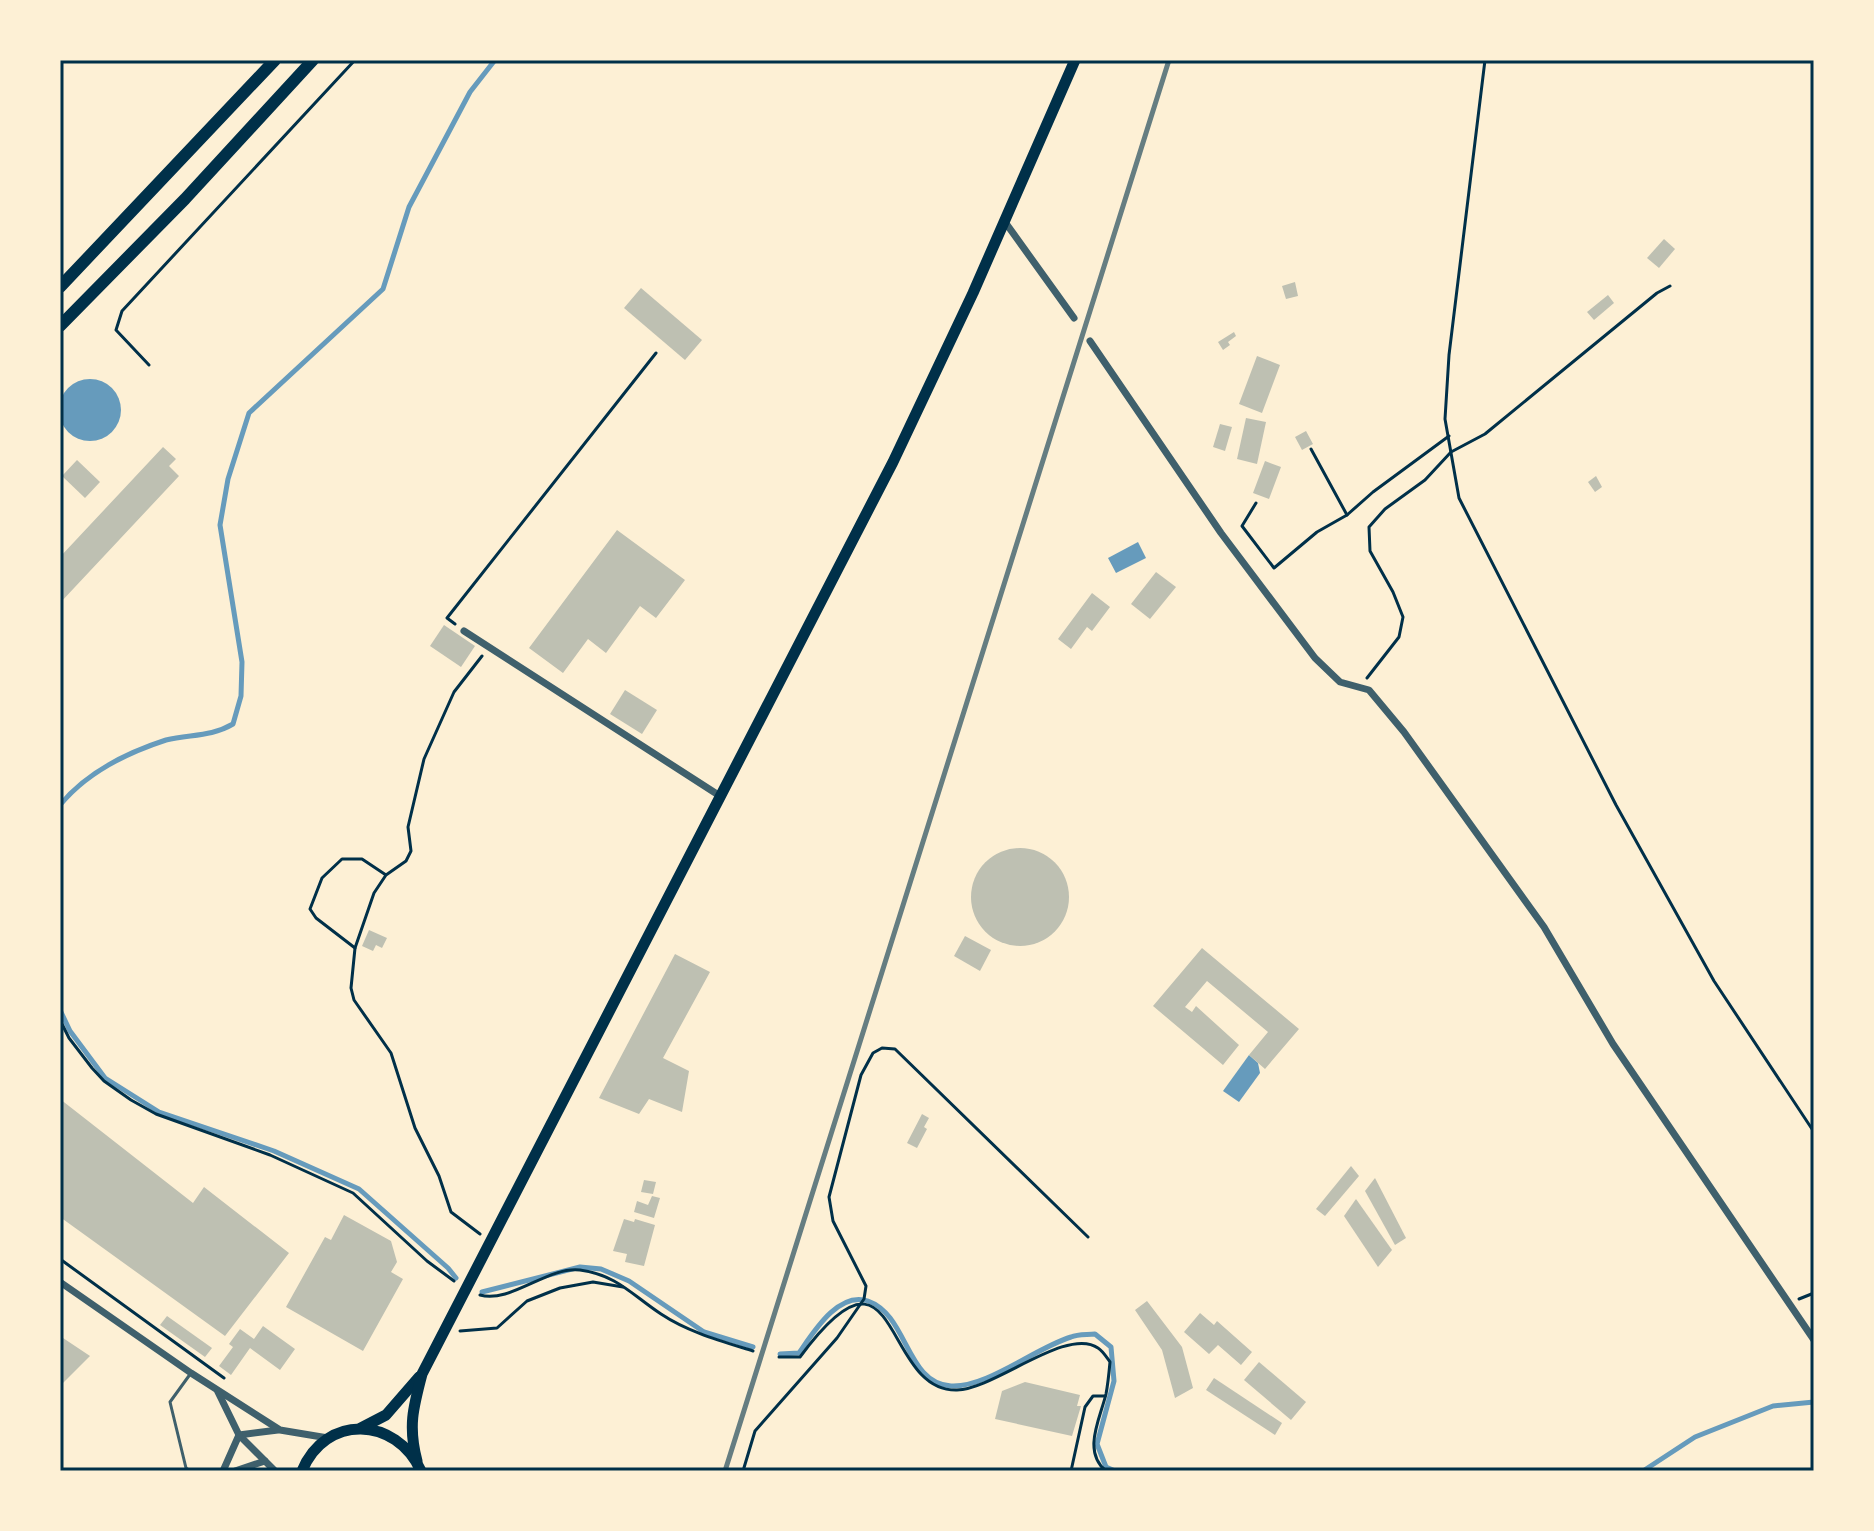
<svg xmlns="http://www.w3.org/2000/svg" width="1874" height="1531" font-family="'Varela Round',sans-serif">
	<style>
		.water { fill: #669bbc }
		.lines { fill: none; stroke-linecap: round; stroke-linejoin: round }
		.stream { stroke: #669bbc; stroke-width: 5 }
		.building { fill: #bec0b2 }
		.path { stroke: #003049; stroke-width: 3 }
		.service { stroke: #3f606c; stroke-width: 3 }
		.minor { stroke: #3f606c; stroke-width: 7 }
		.primary { stroke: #003049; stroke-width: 11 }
		.motorway { stroke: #003049; stroke-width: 12 }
		.rail { stroke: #657d81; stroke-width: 5 }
		.neatline { fill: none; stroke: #003049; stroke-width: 3 }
	</style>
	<rect width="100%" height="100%" fill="#fdf0d5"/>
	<!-- water -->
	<g class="water">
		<circle cx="90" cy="410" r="31"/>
		<path d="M1138,542l8,16 -30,15 -8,-15z"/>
		<path d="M1249,1055l9,8 2,10 -21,29 -16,-11z"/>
	</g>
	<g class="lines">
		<!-- stream -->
		<g class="stream">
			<path d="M60,805c27,-33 66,-52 106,-65 24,-6 45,-3 67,-16l8,-28 1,-34 -22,-137 8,-46 21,-66 134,-124 26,-82 61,-115 25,-32"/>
			<path d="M60,1010l10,21 35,47 54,34 115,39 85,38 89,79 8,10"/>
			<path d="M482,1292l98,-25 21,2 28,12 75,51 49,15"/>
			<path d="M780,1354l19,-1c14,-20 39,-62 69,-52 40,14 38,83 83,85 36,2 84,-38 120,-49 7,-3 16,-2 24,-3l16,13 3,34 -17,63 9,23 9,4"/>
			<path d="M1643,1471l52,-34 78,-31 41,-4"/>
		</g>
	</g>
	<!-- building -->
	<g class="building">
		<path d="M1664,239l11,10 -16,19 -12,-10z"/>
		<path d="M1295,282l3,14 -12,3 -4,-13z"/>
		<path d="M641,288l61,52 -17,20 -61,-52z"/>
		<path d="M1608,295l6,8 -20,17 -7,-8z"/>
		<path d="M1234,332l2,4 -8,6 2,3 -7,5 -5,-8z"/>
		<path d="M1257,356l23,9 -18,48 -23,-9z"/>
		<path d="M1246,418l20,4 -9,42 -20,-5z"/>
		<path d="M1220,424l12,3 -7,24 -12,-4z"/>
		<path d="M1306,431l7,13 -11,6 -7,-13z"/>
		<path d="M163,447l13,12 -7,7 10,10 -119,127v-46z"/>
		<path d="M77,460l23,22 -15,16 -23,-22z"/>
		<path d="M1265,461l16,6 -12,32 -16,-6z"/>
		<path d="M1596,476l6,11 -7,5 -7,-10z"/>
		<path d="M617,530l68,50 -29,38 -16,-12 -34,47 -18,-14 -25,34 -34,-25z"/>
		<path d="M1156,572l20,15 -26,32 -19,-15z"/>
		<path d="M1092,593l18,14 -18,24 -5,-4 -16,22 -13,-10z"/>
		<path d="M444,625l31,21 -14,21 -31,-21z"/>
		<path d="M625,690l32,20 -15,24 -32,-20z"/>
		<circle cx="1020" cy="897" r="49"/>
		<path d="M369,930l18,8 -5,10 -6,-3 -3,6 -11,-5z"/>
		<path d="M965,936l26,14 -11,21 -26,-15z"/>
		<path d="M1202,948l97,81 -34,40 -16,-14 19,-23 -61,-51 -22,26 7,5 4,-6 43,39 -16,20 -70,-59z"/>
		<path d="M675,954l35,18 -47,86 26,13 -7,41 -33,-13 -10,15 -40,-16z"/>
		<path d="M60,1099l133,104 11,-16 85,66 -64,83 -165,-119z"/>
		<path d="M922,1114l7,4 -5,9 3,2 -10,19 -10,-5z"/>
		<path d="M1351,1166l8,10 -34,40 -9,-7z"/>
		<path d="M1375,1178l31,60 -11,7 -30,-54z"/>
		<path d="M644,1180l12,2 -3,12 -12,-2z"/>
		<path d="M652,1196l8,2 -6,20 -20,-6 3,-11 11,4z"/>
		<path d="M1356,1199l36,51 -14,17 -34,-51z"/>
		<path d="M344,1215l47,26 6,21 -6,10 12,7 -40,72 -77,-44 39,-70 6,3z"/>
		<path d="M624,1219l10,3 1,-3 20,6 -11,41 -19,-4 2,-8 -14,-3z"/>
		<path d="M1147,1301l35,46 11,41 -18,10 -13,-48 -27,-40z"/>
		<path d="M1200,1313l14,12 3,-4 35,31 -11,13 -23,-20 -9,9 -25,-22z"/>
		<path d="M167,1316l45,32 -7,9 -45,-32z"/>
		<path d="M263,1326l32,23 -15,21 -30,-22 -19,27 -12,-9 14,-19 -4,-3 11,-15 14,10z"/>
		<path d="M60,1336l30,20 -30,30z"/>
		<path d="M1259,1362l47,40 -15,18 -47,-40z"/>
		<path d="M1214,1378l68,45 -7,12 -69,-45z"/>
		<path d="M1025,1382l55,13 -3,11h4l-9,30 -77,-17 7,-28z"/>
	</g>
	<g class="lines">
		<!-- path -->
		<g class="path">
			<path d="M1485,60l-36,295 -4,64 14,79 157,307 98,176 100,151"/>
			<path d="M149,365l-33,-35 6,-19 233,-251"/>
			<path d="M1311,449l36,66"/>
			<path d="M1256,503l-14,23 32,42 43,-36 30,-17 26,-23 76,-56"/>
			<path d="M455,624l-8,-6 209,-265"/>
			<path d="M1367,678l32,-41 4,-20 -10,-25 -23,-41 -1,-24 16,-18 40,-29 26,-28 34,-18 172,-141 13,-7"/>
			<path d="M386,875l-24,-16h-20l-20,19 -12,31 6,9 39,30 19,-55 12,-18 20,-14 5,-10 -3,-24 16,-68 30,-67 28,-36"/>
			<path d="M355,948l-4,40 3,12 37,53 24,75 24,48 12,36 29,22"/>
			<path d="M60,1020l9,18 23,30 12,13 27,19 25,14 114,41 83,38 74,68 27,20"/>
			<path d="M60,1259l164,119"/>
			<path d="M480,1295c30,9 68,-29 100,-25 37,5 52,25 81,44 27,18 60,27 92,37"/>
			<path d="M1799,1299l15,-6"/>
			<path d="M460,1331l37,-3 30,-27 33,-13 33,-6 30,5"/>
			<path d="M779,1357h21c101,-137 81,35 157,33 38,-1 110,-64 141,-42 5,3 9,10 12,14 -1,11 -2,22 -4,32 -6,25 -24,57 0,77"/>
			<path d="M743,1471l12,-40 82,-93 27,-39 2,-13 -33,-65 -4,-24 32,-122 12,-22 9,-5 13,1 193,188"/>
			<path d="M1071,1471l14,-64 8,-11h12"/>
		</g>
		<!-- service -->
		<path class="service" d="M190,1471l-4,-3 -16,-66 21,-29"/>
		<!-- minor -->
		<g class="minor">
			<path d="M1005,222l69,96"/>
			<path d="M1090,341l131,192 94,125 25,24 29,8 35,42 140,195 69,117 201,296"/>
			<path d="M464,631l256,165"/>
			<path d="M60,1282l131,91 89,57 48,8"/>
			<path d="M218,1392l21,43 36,36"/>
			<path d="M239,1435l39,-5"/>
			<path d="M223,1471l16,-36"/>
			<path d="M235,1471l30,-10"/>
		</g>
		<!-- primary -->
		<g class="primary">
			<path d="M361,1428l25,-13 33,-38"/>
			<path d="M417,1461c-9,-34 -4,-53 5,-87l471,-912 80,-169 102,-233"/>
			<path d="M302,1471c23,-57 94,-55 119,0"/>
		</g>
		<!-- motorway -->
		<g class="motorway">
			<path d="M60,287l215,-227"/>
			<path d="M60,326l125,-127 128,-139"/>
		</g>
		<!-- rail -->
		<path class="rail" d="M725,1471l444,-1411"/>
	</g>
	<!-- border -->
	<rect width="1874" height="1531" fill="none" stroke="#fdf0d5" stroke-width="124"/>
	<rect x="62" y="62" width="1750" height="1407" class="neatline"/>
</svg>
